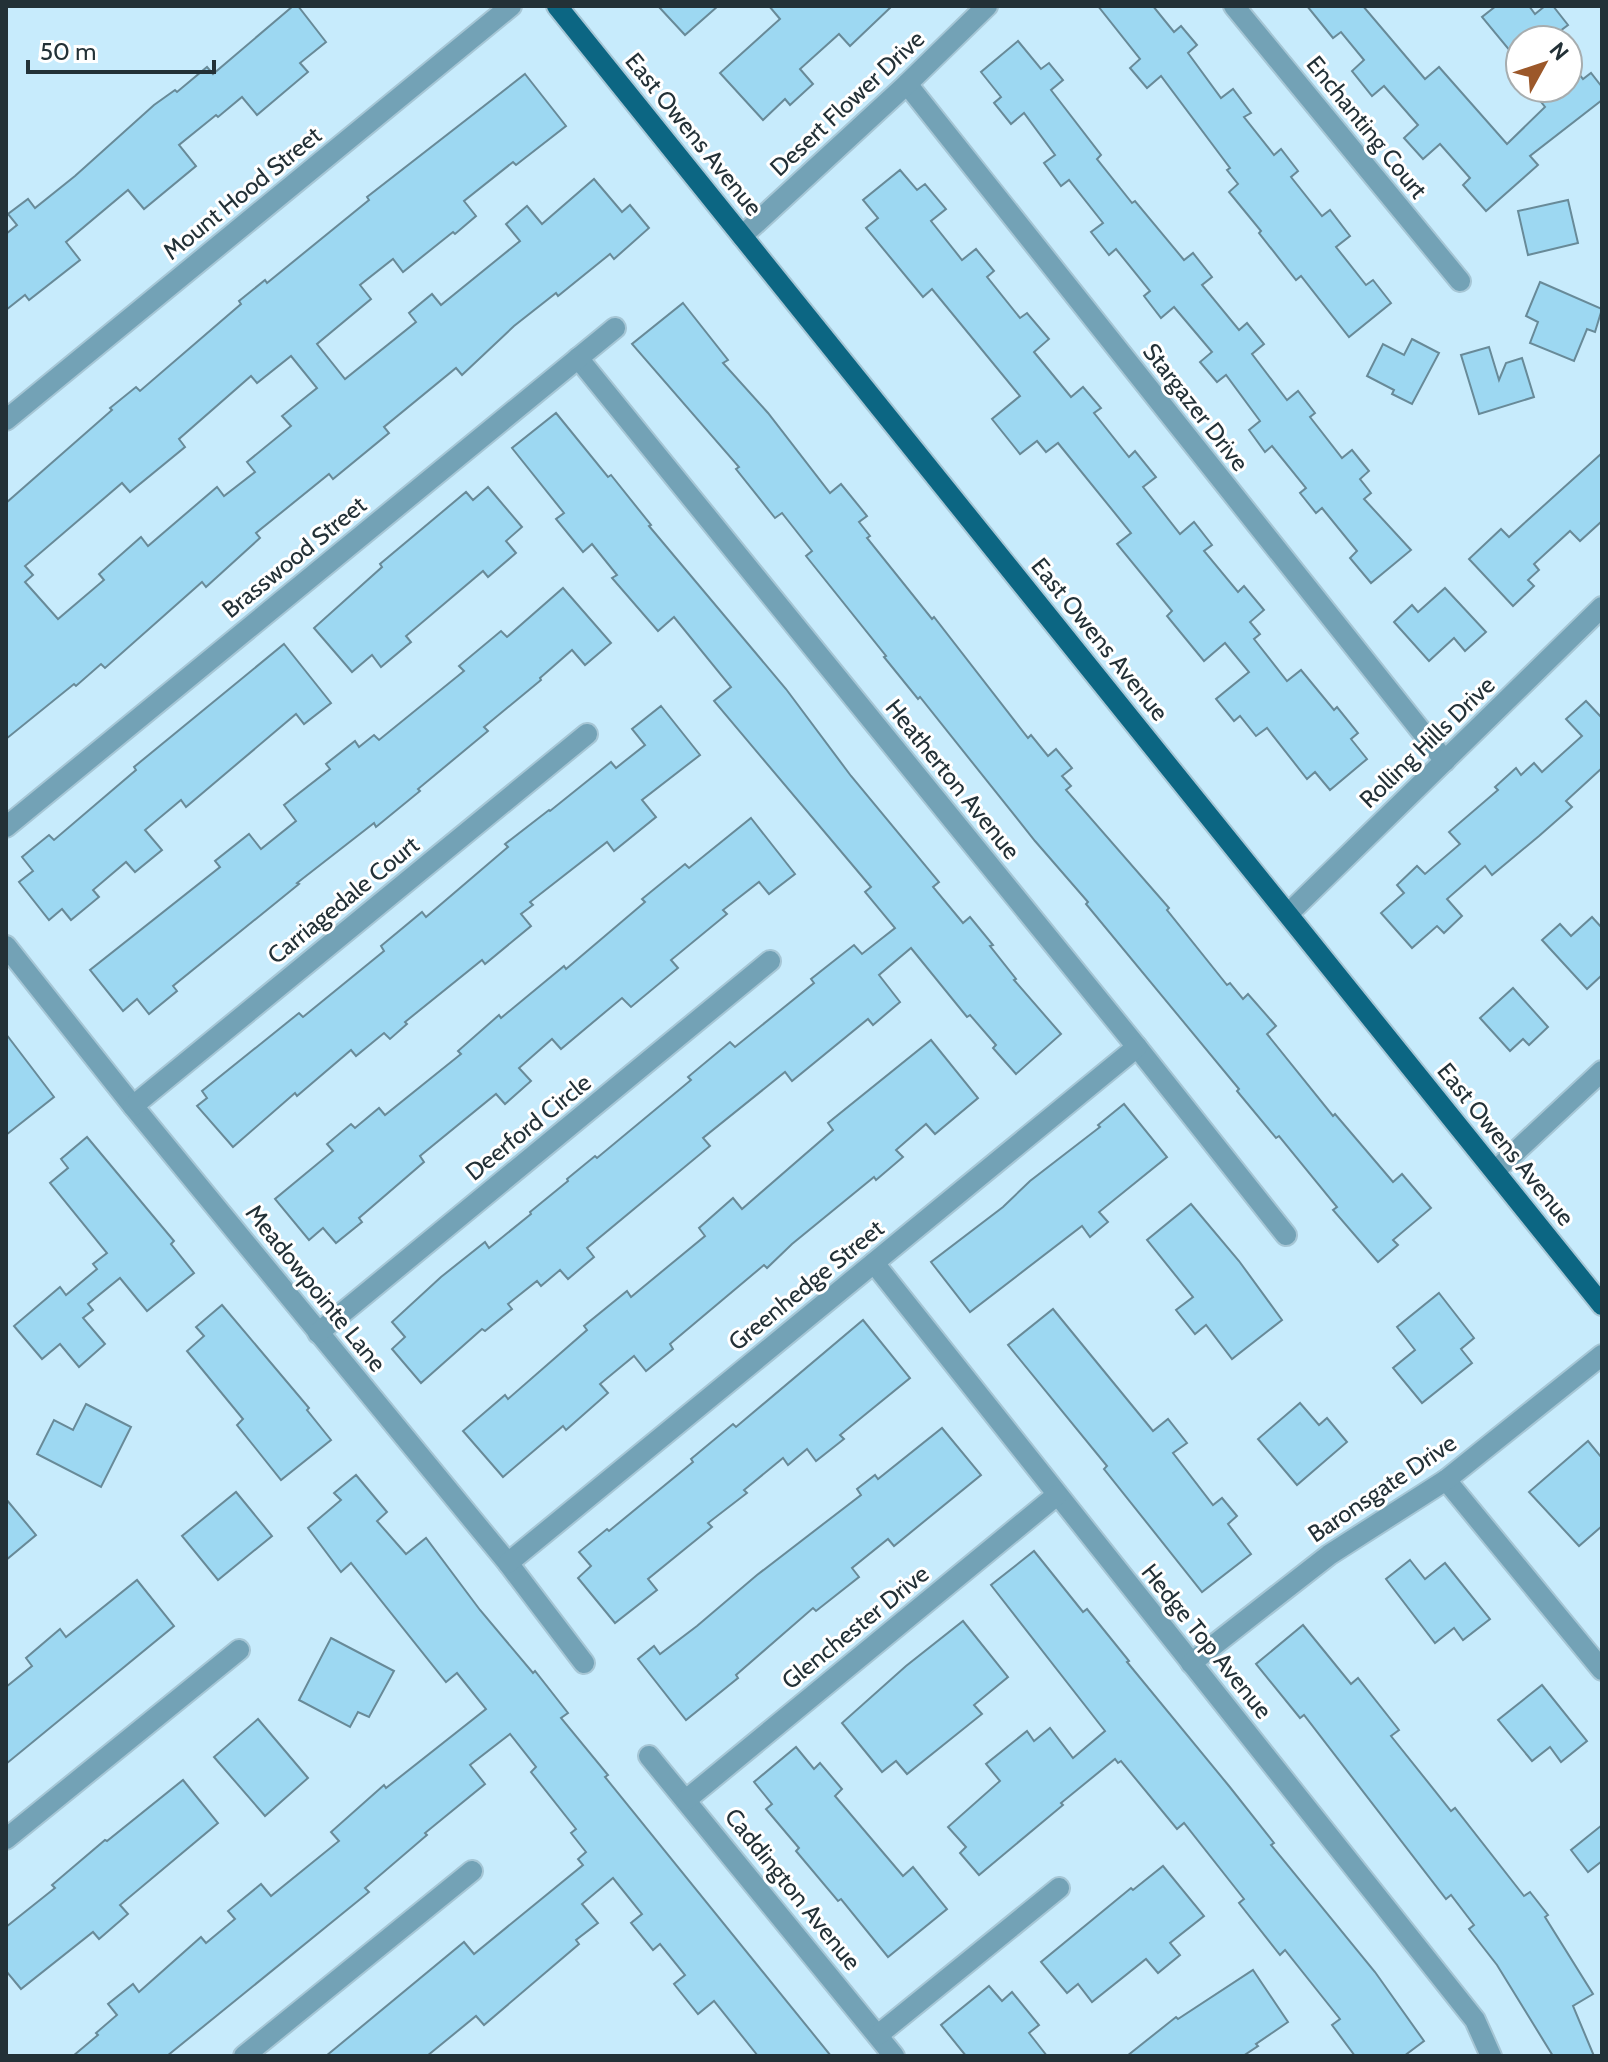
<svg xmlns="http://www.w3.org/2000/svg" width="1608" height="2062" font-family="Cabin,sans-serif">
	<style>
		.building { fill: #9dd8f2; stroke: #688a98; stroke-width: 2; fill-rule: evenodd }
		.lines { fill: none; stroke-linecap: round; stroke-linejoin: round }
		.minor-casing { stroke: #a6c6d5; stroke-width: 24 }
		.major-casing { stroke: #a6c6d5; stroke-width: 24 }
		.minor { stroke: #73a2b6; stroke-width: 20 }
		.major { stroke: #0c6683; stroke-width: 20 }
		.labels { text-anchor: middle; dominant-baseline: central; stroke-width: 6; stroke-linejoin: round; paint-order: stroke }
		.street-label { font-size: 24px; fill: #233137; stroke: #fff }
	</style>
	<rect width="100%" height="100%" fill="#c7ebfc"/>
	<!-- building -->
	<g class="building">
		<path d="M293,6h5l28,36 -26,21 8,9 -51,43 -15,-18 -24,20 -2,-2 -37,30 17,21 -52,43 -16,-19 -62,52 14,18 -51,40 -4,-5 -19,15v-76l11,-9 -9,-11 20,-15 7,9 40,-32 79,-71 21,-15 2,2 30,-25 6,7z"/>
		<path d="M658,6h60l-33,29z"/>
		<path d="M769,6h123l-42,40 -11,-12 -39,35 13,15 -23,21 -5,-6 -22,21 -43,-47 60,-54z"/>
		<path d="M1098,6h55l21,26 7,-6 16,19 -9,8 33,45 12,-9 18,24 -7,4 30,38 7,-6 17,22 -7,6 31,39 8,-6 20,26 -14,11 30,38 7,-5 18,23 -42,34 -48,-61 -5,4 -37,-47 2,-2 -32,-39 9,-8 -11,-14 3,-2 -69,-92 -14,12 -17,-20 10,-9z"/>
		<path d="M1307,6h56l62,73 14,-12 68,77 38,-37 -15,-19h38v-28l15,19 8,-6 11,14v13l-72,56 8,9 -52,46 -23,-26 7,-7 -30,-34 -17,15 -19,-21 14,-13 -34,-39 -12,10 -20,-25 12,-11 -23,-28 -8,6z"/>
		<path d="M1496,6h33l6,8 10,-8h8l15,19 -20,15h-28v23l-38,-46z"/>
		<path d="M1018,41l23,28 8,-6 14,17 -12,10 50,65 -4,4 35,44 3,-2 49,59 9,-7 19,24 -10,8 37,45 8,-7 17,21 -12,10 35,46 11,-9 17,22 -5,4 32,41 10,-8 17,21 -9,8 11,14 -7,6 47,51 -40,33 -21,-25 7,-7 -35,-43 -6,5 -16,-20 6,-5 -34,-42 -7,6 -16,-22 11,-9 -34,-46 -9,7 -17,-20 12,-10 -38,-45 -13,11 -17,-22 6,-5 -34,-42 -7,6 -18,-23 12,-9 -34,-43 -8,6 -17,-23 11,-8 -31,-42 -13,11 -17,-21 7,-6 -20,-25z"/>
		<path d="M525,74l41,52 -50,39 -3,-3 -49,39 12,15 -21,18 -2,-2 -50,40 -10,-13 -33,26 11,14 -54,45 28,35 71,-57 -7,-9 23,-19 9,11 79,-64 -14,-17 21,-18 15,18 52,-45 28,33 8,-7 19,23 -35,31 -4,-5 -52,42 -2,-3 -42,33 -52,49 -6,-7 -72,59 5,6 -56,46 -4,-5 -73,59 4,5 -54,49 -4,-5 -97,86 -4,-4 -25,22 -2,-2 -68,55v-236l106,-93 -2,-2 26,-21 4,4 101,-87 -2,-3 26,-21 2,3 102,-83 -2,-3zM291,356l26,32 -35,28 9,10 -44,36 8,10 -31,24 -7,-9 -69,59 -7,-9 -42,37 5,6 -46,39 -33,-37 8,-7 -8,-9 97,-83 8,9 55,-45 -6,-8 72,-63 6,7z"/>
		<path d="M900,170l17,20 8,-6 21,25 -15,12 31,39 14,-11 18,22 -7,6 33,41 7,-5 22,26 -15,13 37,45 12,-10 18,21 -7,5 35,44 6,-6 21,26 -13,10 37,47 14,-12 18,23 -8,6 34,41 6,-6 20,24 -14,12 10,12 -6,5 33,42 14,-11 33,40 3,-3 21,26 -7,6 16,20 -37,31 -15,-18 -8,7 -40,-51 -11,8 -16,-20 -6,5 -18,-22 33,-27 -24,-29 -21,18 -37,-45 5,-5 -55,-67 14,-11 -73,-90 -12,9 -9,-11 -17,13 -28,-35 28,-23 -88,-107 -9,8 -57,-69 12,-10 -15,-18z"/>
		<path d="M1568,200l10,43 -50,12 -10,-44z"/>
		<path d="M1540,282l62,27 -7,23 -8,-3 -13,32 -44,-18 8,-21 -12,-6z"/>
		<path d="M683,303l45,57 -5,3 45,50 62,80 11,-9 26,32 -8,6 11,14 -3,2 65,81 2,-2 94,121 3,-3 17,21 8,-7 16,19 -10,8 9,10 -5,4 103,118 -2,2 60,75 3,-2 13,16 5,-5 28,32 -9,8 66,82 2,-2 58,68 9,-8 29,34 -38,32 5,5 -20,17 -45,-52 4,-3 -58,-71 -3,2 -39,-47 2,-2 -153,-185 2,-2 -53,-61 -115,-144 -2,2 -34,-42 2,-1 -80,-100 6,-5 -30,-38 -7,5 -39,-49 3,-2 -107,-123z"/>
		<path d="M1412,339l27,14 -27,51 -20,-10 2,-4 -27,-14 16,-32 21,11z"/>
		<path d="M1489,347l10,33 7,-17 16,-5 12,39 -55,17 -18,-59z"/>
		<path d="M556,413l52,64 3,-2 40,50 -2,1 137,163 65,87 88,106 -6,5 30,36 7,-6 23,28 -3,1 26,33 -2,1 47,54 -45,40 -23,-26 3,-3 -26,-30 -3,2 -56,-69 -32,27 21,27 -27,23 -5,-6 -76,62 -7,-9 -82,66 7,8 -123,102 7,9 -26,22 -8,-9 -19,16 -4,-5 -29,23 4,5 -27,22 -3,-2 -61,54 -29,-34 13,-12 -13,-15 49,-45 44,-35 4,6 42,-34 -1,-2 38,-31 -1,-2 28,-23 2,2 94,-78 -3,-3 42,-35 5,5 79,-64 -3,-4 43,-34 8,9 33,-26 -30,-36 6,-5 -157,-186 17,-14 -57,-70 -16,14 -46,-53 5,-3 -25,-31 -9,8 -27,-33 8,-6 -52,-65z"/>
		<path d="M1602,453v68l-22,20 -10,-10 -36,33 5,6 -11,10 6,6 -21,20 -44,-47 32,-30 8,8z"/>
		<path d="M488,487l34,40 -16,14 10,12 -28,24 -5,-6 -77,65 5,6 -30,25 -9,-12 -20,17 -38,-44 68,-61 -2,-3 86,-72 7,8z"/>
		<path d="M563,588l48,55 -26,22 -13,-15 -32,28 1,2 -57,47 4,4 -70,58 2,2 -44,36 -2,-4 -77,60 2,1 -126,102 4,5 -28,23 -12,-15 -14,12 -33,-41 130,-103 -5,-6 34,-27 12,15 35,-28 -12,-16 46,-36 -4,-5 29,-23 4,6 15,-12 5,5 85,-69 -5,-5 42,-35 6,6z"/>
		<path d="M1445,588l41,44 -21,19 -11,-13 -25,23 -35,-39 18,-17 6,7z"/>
		<path d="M284,644l47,59 -27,21 -8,-10 -110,93 -5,-7 -36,30 17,20 -27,22 -9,-10 -33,28 6,7 -28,23 -9,-11 -13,11 -30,-38 14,-11 -11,-14 27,-22 5,5 82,-70 -2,-3z"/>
		<path d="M1586,701l16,17v50l-36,33 6,6 -33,29 -47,39 -7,-9 -38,33 15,17 -18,17 -7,-7 -25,22 -31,-35 23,-20 -7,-8 20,-19 8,8 35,-30 -11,-12 49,-42 -3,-3 21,-19 5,7 13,-12 8,9 40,-36 -16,-17z"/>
		<path d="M661,706l39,49 -58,45 14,17 -42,34 -7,-9 -77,60 3,3 -12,9 10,12 -46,38 -3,-4 -77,62 2,2 -17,15 -6,-6 -28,23 -5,-6 -54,46 -2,-3 -62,54 -36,-41 10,-8 -5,-7 97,-78 4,4 81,-66 -3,-5 41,-34 4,5 82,-70 -3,-3 44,-34 1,1 61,-49 5,6 29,-23 -13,-16z"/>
		<path d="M751,818l44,56 -26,20 -10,-12 -36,28 4,4 -56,46 7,8 -47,39 -9,-9 -61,51 -9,-10 -33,29 12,13 -26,23 -9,-10 -76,62 4,6 -65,56 3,4 -26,21 -13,-15 -14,12 -34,-41 58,-48 -6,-7 24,-20 4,4 24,-20 6,7 76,-61 -3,-3 41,-36 2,3 63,-52 2,3 79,-67 -3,-3 43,-35 4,4z"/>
		<path d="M1592,917l10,11v47l-15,14 -45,-49 18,-16 11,12z"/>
		<path d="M1513,988l35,39 -19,18 -6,-6 -13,12 -30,-33z"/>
		<path d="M6,1034l48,63 -48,38z"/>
		<path d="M931,1040l47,58 -43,36 -9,-10 -30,26 7,7 -27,23 -2,-3 -82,67 -25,24 -3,-3 -94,79 3,5 -27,22 -12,-15 -34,28 8,9 -42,37 -3,-4 -60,51 -40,-46 42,-36 3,4 79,-69 -3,-4 43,-35 4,6 74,-61 -6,-8 34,-30 9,11 91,-79 -5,-7z"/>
		<path d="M1124,1104l43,53 -68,55 9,10 -18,15 -8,-11 -112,86 -39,-50 72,-55 27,-26 70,-54 -2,-2z"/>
		<path d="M87,1137l87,104 -3,3 23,29 -47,38 -27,-33 -32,26 5,6 -10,8 22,26 -26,23 -19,-23 -18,15 -28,-33 46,-39 6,8 31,-26 -4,-5 14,-11 -57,-70 18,-15 -7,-9z"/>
		<path d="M1191,1204l48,57 43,59 -50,39 -26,-34 -11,9 -19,-24 17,-13 -46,-57z"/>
		<path d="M1439,1293l35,45 -13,11 11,14 -50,40 -29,-35 22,-18 -18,-23z"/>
		<path d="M222,1305l87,103 -2,2 24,30 -50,40 -44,-55 6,-6 -56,-68 17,-15 -8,-9z"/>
		<path d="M1053,1309l100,122 15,-12 19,24 -14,10 40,52 9,-7 15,18 -9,8 23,30 -49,38 -98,-123 3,-3 -99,-121z"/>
		<path d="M863,1320l47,58 -70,57 4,4 -28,22 -9,-12 -19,16 -5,-7 -39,32 3,3 -39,30 4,4 -64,52 9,11 -42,33 -37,-45 13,-12 -12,-14 28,-23 2,2 84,-69 -2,-3 42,-35 3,3z"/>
		<path d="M1300,1403l19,22 8,-7 20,24 -50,43 -39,-46z"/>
		<path d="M86,1404l45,23 -30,60 -64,-33 17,-34 19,10z"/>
		<path d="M942,1428l39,47 -87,71 -6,-7 -36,29 7,9 -43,34 -3,-3 -77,67 2,3 -52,42 -48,-61 16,-13 6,8 37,-28 60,-51 104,-80 -4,-6 18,-14 3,4z"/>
		<path d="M1588,1441l14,17v68l-23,20 -50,-54z"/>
		<path d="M356,1475l31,37 -10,9 29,33 20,-16 54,72 53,63 2,-2 33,42 -7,5 47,57 -3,2 226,279h-73l-44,-55 -16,13 -24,-30 11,-9 -25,-31 -7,6 -22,-27 11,-9 -29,-36 -31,26 16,19 -22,17 3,4 -95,81 -8,-9 -49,40h-101l138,-114 10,12 109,-89 -5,-6 8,-7 -15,-19 5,-4 -45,-57 5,-5 -26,-33 -40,31 15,19 -60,49 2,2 -62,53 4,4 -202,164h-94l25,-21 -2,-2 21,-18 -9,-11 25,-20 6,8 62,-55 5,6 29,-24 -7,-8 33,-27 10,12 68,-55 -8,-9 53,-47 2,3 100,-79 -29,-36 -11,9 -95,-119 -10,9 -33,-44 33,-28 -7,-7z"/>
		<path d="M236,1492l36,44 -54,44 -36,-44z"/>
		<path d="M6,1499l30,36 -30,25z"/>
		<path d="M1034,1551l49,61 4,-3 42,52 -2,1 102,124 45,57 -3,2 104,127 49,69 -20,15h-49l-23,-31 8,-6 -55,-69 -5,5 -41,-52 5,-4 -60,-76 -7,6 -56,-68 -3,2 -3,-4 -54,44 2,2 -84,70 -19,-22 6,-6 -18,-20 52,-46 -14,-17 41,-33 7,10 16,-13 23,30 32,-27 -114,-146z"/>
		<path d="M1410,1560l15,19 20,-16 45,56 -27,21 -9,-12 -19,15 -49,-64z"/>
		<path d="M137,1580l37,46 -168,138v-77l26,-21 -6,-8 34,-29 6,8z"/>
		<path d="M963,1621l45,56 -34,28 8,9 -75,60 -11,-13 -14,11 -40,-49 64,-57z"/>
		<path d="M1303,1625l48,59 7,-6 41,52 -8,6 60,75 4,-3 69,88 6,-4 18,23 -3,2 48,77 -20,12 21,50h-41l-56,-91 -28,-36 5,-4 -23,-30 -5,4 -142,-184 -4,3 -44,-54z"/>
		<path d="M331,1638l63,33 -25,46 -11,-5 -8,15 -51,-27z"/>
		<path d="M1542,1685l45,56 -26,21 -11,-15 -18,14 -34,-41z"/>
		<path d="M258,1719l50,59 -43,38 -51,-59z"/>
		<path d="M796,1747l18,22 6,-6 22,26 -7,7 68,80 10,-9 34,42 -59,48 -47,-58 -3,2 -42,-50 3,-3 -33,-39 6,-5 -18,-22z"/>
		<path d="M183,1780l35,43 -98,82 8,9 -29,25 -6,-7 -72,57 -15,-18v-44l49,-39 -3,-3 53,-45 2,1z"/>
		<path d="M1602,1825v36l-14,11 -17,-22z"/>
		<path d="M1163,1866l41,50 -34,27 10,12 -22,18 -12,-14 -54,43 -14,-18 -11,9 -26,-31 90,-74 2,2z"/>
		<path d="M1253,1970l35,52 -32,22 2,2 -15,10h-116l49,-39 2,2z"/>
		<path d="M989,1986l13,15 10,-9 27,33 -10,8 18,23h-81l-25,-31z"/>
	</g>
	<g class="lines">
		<defs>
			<g id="minor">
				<path d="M1234,6l226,275"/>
				<path d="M907,84l538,677"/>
				<path d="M742,236l165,-152 80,-78"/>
				<path d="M578,358l559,689 149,188"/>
				<path d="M6,420l505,-414"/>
				<path d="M6,827l609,-499"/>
				<path d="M1288,914l314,-307"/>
				<path d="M6,946l127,160 375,457 76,100"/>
				<path d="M133,1106l454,-372"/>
				<path d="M1495,1171l107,-100"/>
				<path d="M874,1263l601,757 16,36"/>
				<path d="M318,1333l452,-372"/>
				<path d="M1446,1480l156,190"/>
				<path d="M508,1563l629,-516"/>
				<path d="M1191,1663l138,-108 117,-75 156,-125"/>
				<path d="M649,1756l245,300"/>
				<path d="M686,1800l371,-305"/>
				<path d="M6,1839l233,-189"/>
				<path d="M878,2035l181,-147"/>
				<path d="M244,2056l228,-185"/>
			</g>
			<path id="major" d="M557,6l1045,1299"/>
		</defs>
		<!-- minor casing -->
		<use href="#minor" class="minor-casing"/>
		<!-- major casing -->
		<use href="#major" class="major-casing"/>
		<!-- minor -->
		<use href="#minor" class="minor"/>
		<!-- major -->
		<use href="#major" class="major"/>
	</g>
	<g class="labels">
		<!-- street labels -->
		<g class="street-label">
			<text transform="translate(847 103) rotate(-43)">Desert Flower Drive</text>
			<text transform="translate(1367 127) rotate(51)">Enchanting Court</text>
			<text transform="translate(694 134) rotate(51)">East Owens Avenue</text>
			<text transform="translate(242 193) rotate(-39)">Mount Hood Street</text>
			<text transform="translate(1196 407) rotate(52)">Stargazer Drive</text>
			<text transform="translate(294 557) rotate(-39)">Brasswood Street</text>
			<text transform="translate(1100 639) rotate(51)">East Owens Avenue</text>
			<text transform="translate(1427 742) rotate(-44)">Rolling Hills Drive</text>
			<text transform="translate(953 779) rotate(51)">Heatherton Avenue</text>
			<text transform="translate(343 900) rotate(-39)">Carriagedale Court</text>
			<text transform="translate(528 1127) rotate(-39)">Deerford Circle</text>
			<text transform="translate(1506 1144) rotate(51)">East Owens Avenue</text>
			<text transform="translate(806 1285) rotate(-39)">Greenhedge Street</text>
			<text transform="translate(316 1288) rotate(51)">Meadowpointe Lane</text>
			<text transform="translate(1382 1488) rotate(-34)">Baronsgate Drive</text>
			<text transform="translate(855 1627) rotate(-39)">Glenchester Drive</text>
			<text transform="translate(1207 1641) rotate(51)">Hedge Top Avenue</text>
			<text transform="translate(793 1889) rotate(51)">Caddington Avenue</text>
		</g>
	</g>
	<!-- border -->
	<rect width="1608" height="2062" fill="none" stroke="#233137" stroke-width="16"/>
	<!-- north arrow -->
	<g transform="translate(1544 64) rotate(50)"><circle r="38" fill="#ffffff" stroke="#a7adaf" stroke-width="2"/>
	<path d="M0-6L14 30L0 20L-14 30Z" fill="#9c582a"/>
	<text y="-12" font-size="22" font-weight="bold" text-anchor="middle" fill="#233137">N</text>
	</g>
	<!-- scale -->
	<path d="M28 60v12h186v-12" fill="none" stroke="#233137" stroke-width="4"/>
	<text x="40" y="60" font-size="24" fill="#233137" stroke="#ffffff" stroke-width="6" paint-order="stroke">50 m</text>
</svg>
